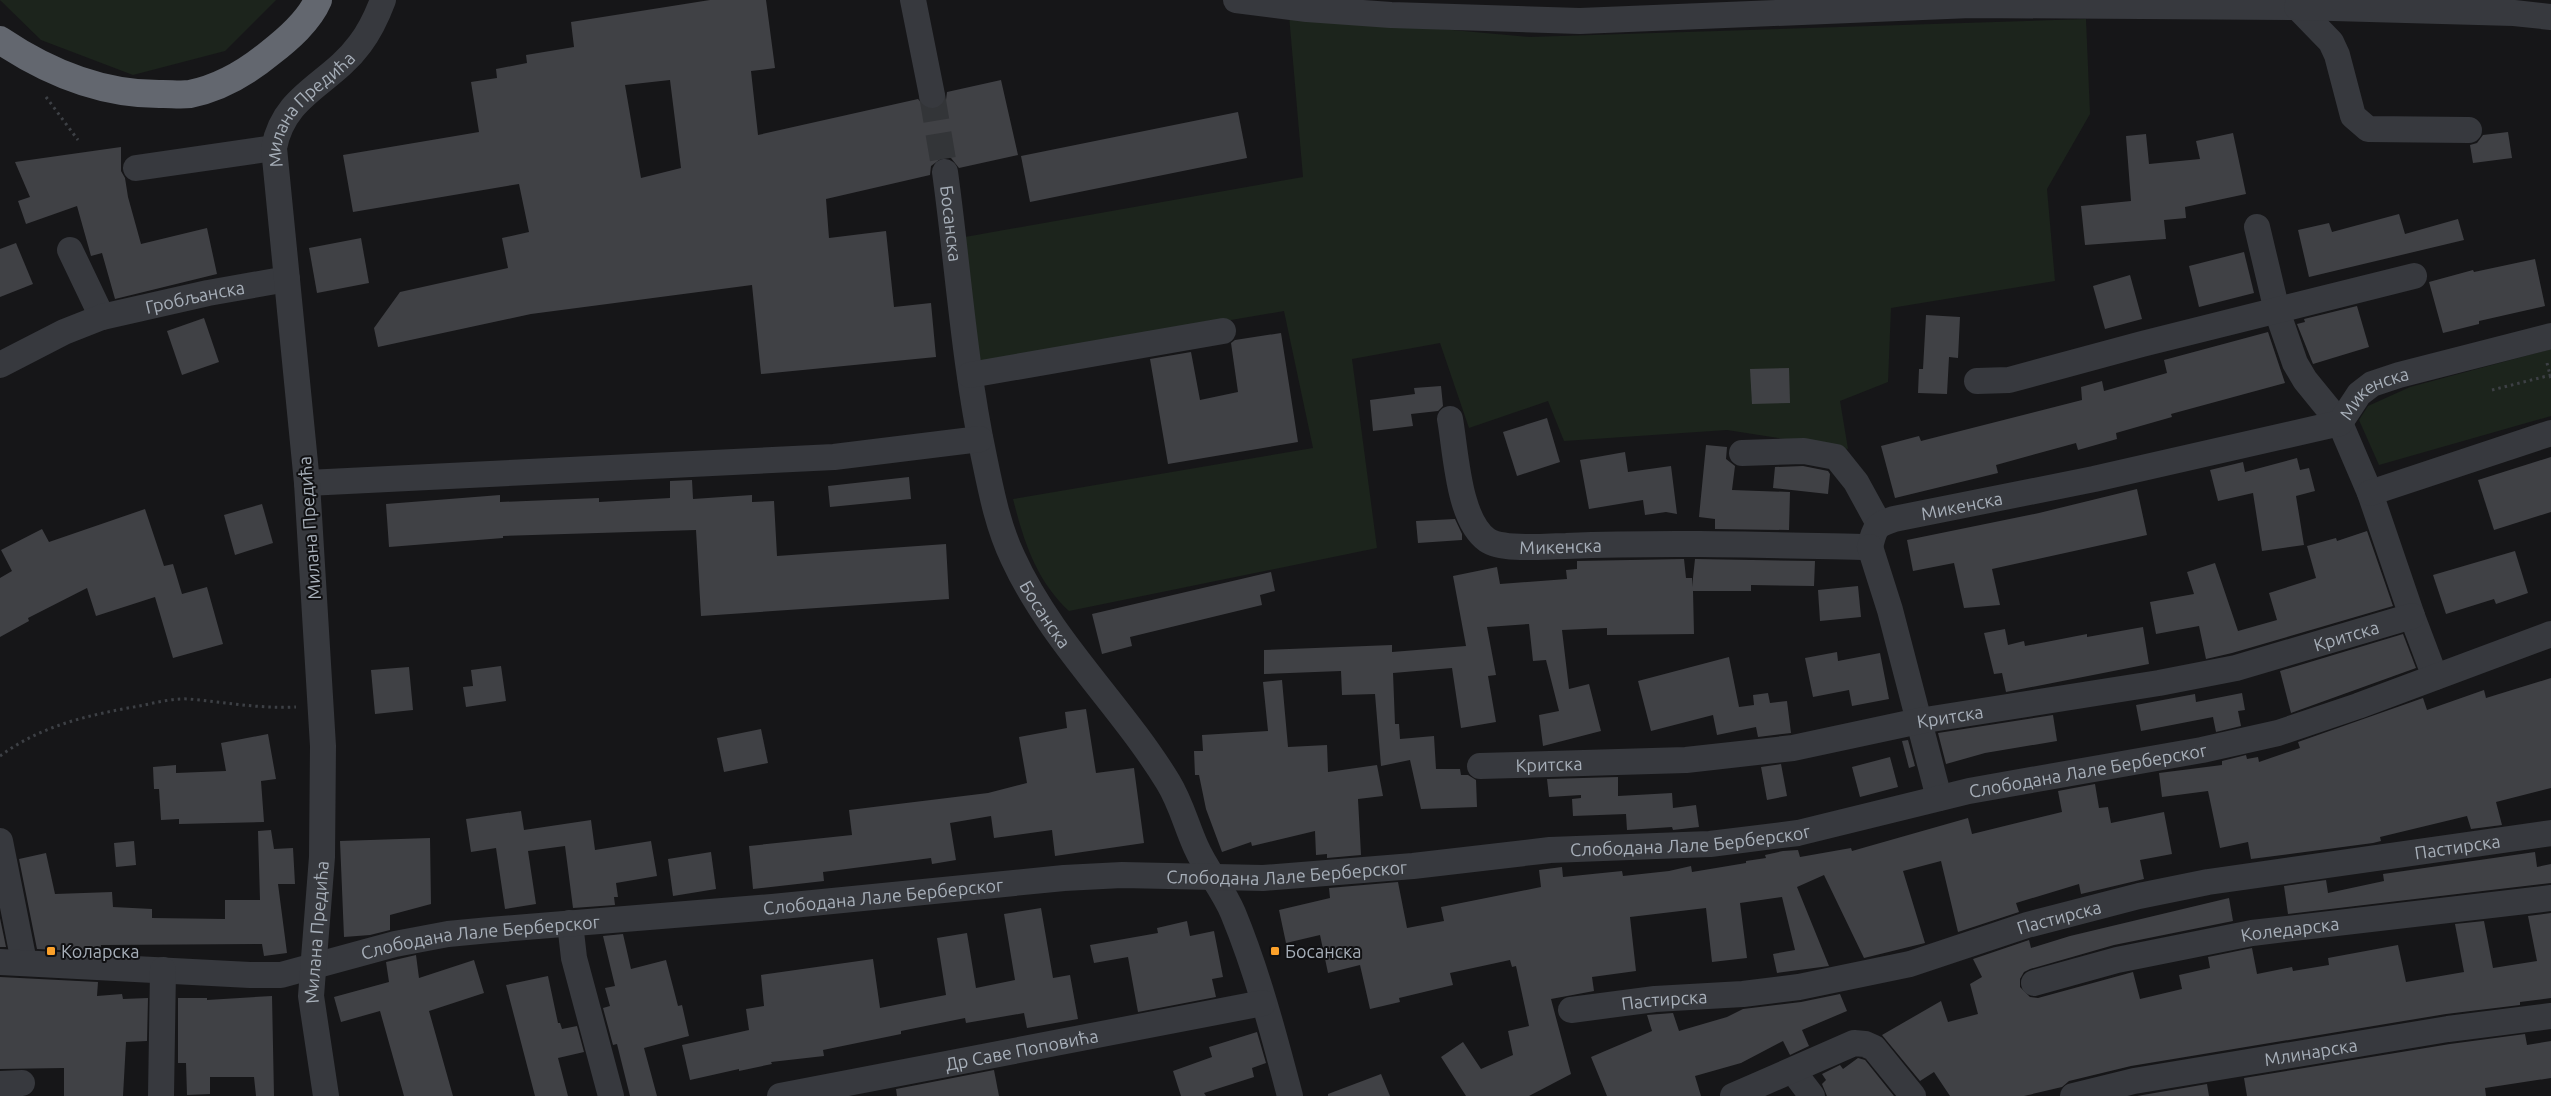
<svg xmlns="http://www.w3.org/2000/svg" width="2551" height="1096" font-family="Ubuntu,sans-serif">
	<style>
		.green { fill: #1c241c }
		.building { fill: #404145; fill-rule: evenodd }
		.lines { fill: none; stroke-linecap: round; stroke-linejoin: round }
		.minor-tunnel { stroke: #333538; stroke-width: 26; stroke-dasharray: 26 13; stroke-linecap: butt }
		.path { stroke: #3d4045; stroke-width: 3; stroke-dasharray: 2.5 4; stroke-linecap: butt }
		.minor { stroke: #37393e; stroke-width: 26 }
		.highway { stroke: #63676f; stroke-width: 28 }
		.poi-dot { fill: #fca12a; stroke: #111113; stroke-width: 2 }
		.labels { text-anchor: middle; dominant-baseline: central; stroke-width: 4; stroke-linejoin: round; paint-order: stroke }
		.street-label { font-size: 18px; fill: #a7afb9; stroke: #111113 }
		.poi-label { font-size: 18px; fill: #a7afb9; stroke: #111113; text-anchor: start }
	</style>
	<rect width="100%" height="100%" fill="#161618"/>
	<!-- green -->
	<g class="green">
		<path d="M0,0h276l-51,51 -92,24 -92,-35z"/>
		<path d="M1289,15l241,22 556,-18 4,95 -43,75 8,92 -164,27 -3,74 -48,19 8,48 -121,-19 -163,11 -16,-40 -79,27 -29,-85 -88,16 25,189 -308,63c-33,-31 -45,-69 -56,-112l300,-51 -29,-137 -304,52 -15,-126 338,-60z"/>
		<path d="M2551,349v67l-172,49 -20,-45 9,-14 42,-19z"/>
	</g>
	<!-- building -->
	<g class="building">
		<path d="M710,0h56l9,68 -24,3 7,64 160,-36 9,10 8,1 11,-10 1,-8 54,-12 17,75 -59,13 -8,-10 -8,-1 -12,9 -1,9 -104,24 3,39 57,-7 8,76 37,-4 5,54 -175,17 -9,-89 -221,29 -153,33 -4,-19 26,-36 108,-24 -6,-30 27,-6 -10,-48 -166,28 -10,-57 136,-23 -8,-50 26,-4 -1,-9 31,-6 -1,-8 48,-8 -3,-25zM670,80l11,88 -40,10 -16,-93z"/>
		<path d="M1238,112l9,46 -217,44 -9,-46z"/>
		<path d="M2508,132l4,26 -39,5 -3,-18 7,-2 6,-8z"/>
		<path d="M2233,133l13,61 -61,13 1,11 -22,2 2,19 -81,6 -4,-39 50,-5 -5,-65 20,-2 3,30 51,-5 -4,-18z"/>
		<path d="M121,147v24l4,7 3,19 13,47 66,-16 10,46 -102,25 -13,-46 -11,3 -14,-50 -51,18 -8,-23 12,-4 -15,-35z"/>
		<path d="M2399,214l6,20 53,-15 6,21 -155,37 -11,-47 31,-7 3,9z"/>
		<path d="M361,238l8,45 -52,10 -8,-45z"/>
		<path d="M16,243l17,41 -33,13v-48z"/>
		<path d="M2244,252l10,41 -55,14 -10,-41z"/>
		<path d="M2535,259l10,47 -66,15v3l-36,9 -14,-51 44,-12 1,2z"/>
		<path d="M2130,275l12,44 -37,10 -12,-43z"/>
		<path d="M2357,306l12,41 -56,17 -16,-40 8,-2 -1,-3z"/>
		<path d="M1926,315l34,2 -2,41 -9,-1 -2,37 -29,-1 1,-24h4z"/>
		<path d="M204,318l15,44 -37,13 -15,-44z"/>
		<path d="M2268,332l17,51 -114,31 1,3 -56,16 1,6 -39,11 -2,-7 -80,22 2,8 -103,25 -14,-52 38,-10 2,5 161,-41 -1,-13 21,-6 2,10 63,-18 -3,-13z"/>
		<path d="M1281,333l17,109 -130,22 -18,-105 41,-7 9,48 38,-8 -7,-49 4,-3z"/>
		<path d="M1789,368l1,35 -38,1 -2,-35z"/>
		<path d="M1441,386l2,20 -5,5 -27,3 2,12 -40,5 -3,-31 45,-6 -1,-6z"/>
		<path d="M1547,418l13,44 -43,14 -14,-44z"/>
		<path d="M1706,445l21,2 -1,12 9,7 -3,24 58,2 -1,38 -74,-1v-10l-16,-2z"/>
		<path d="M1625,452l3,20 43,-6 6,48 -11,-2 -21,3 -2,-15 -54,9 -9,-49z"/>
		<path d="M2551,457v55l-57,18 -16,-50z"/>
		<path d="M2297,458l3,12 9,-2 6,23 -19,5 8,49 -42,6 -9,-58 -35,8 -8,-31 33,-8 2,10z"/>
		<path d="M1803,466l25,5 2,3 -2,20 -55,-6 2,-21z"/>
		<path d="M909,477l2,22 -81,8 -2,-21z"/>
		<path d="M692,480l1,19 59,-4v7l22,-1 3,55 169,-12 3,55 -248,17 -5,-86 -193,6v2l-114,9 -3,-43 114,-9v7l99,-4v4l71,-4v-17z"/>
		<path d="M2137,489l10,46 -155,34 8,36 -36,3 -10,-45 -41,8 -6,-31 132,-27z"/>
		<path d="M262,504l11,39 -38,12 -11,-40z"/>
		<path d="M145,509l19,57 9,-2 9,30 25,-7 16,57 -50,14 -18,-61 -59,19 -9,-28 -59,30 1,3 -29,16v-59l12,-7 -11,-21 41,-21 7,13z"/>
		<path d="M1455,519l7,15v6l-44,3 -2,-22z"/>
		<path d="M2367,531l26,75 -161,47 -26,6 -7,-33 -43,8 -6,-32 44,-8 -7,-22 28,-9 23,68 39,-11 -8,-27 47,-15 -9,-32 29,-8 1,3z"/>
		<path d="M2515,551l13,42 -32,11 -2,-5 -48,15 -13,-39z"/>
		<path d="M1684,559l2,19h6v9l3,-28 120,2 -1,25 -63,-1v6h-58l1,43 -87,1v-7l-45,2 7,59 20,-5 12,47 -58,15 -4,-31 20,-4 -13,-51 -13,1 -4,-37 -42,3 9,48 -8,1 8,46 -35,6 -9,-60 -59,5 2,51h4l1,15 34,-3 2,33h24l1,6h7l8,5 1,27 -56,2 -11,-49 -29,6 -6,-72 -33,1 -1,-24 -77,3v-24l128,-5v7l74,-6 -13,-70 44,-9 3,17 67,-5 -1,-9 11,-1v-8z"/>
		<path d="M1271,572l4,19 -15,4 2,10 -132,32 2,9 -30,8 -10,-40z"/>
		<path d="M1858,586l3,31 -41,4 -2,-31z"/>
		<path d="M2143,627l6,37 -143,28 -4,-19 -8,1 -10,-41 21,-4 3,16 16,-4 1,5 62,-12v3z"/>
		<path d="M2403,634l13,34 -125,45 -11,-42z"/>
		<path d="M1837,652l1,9 42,-8 9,46 -37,7 -3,-16 -36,7 -8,-39z"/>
		<path d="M1729,657l10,50 15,-2 -1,-10 15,-2 2,10 17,-2 4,32 -33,4 -2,-10 -39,8 -4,-20 -62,16 -13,-50z"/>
		<path d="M501,666l5,35 -40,6 -3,-20 10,-1 -2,-16z"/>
		<path d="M409,667l4,43 -38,4 -4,-44z"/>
		<path d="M2551,678v110l-55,14 6,23 -31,4 -4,-13 -87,21 1,4 -8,2 -122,16 -3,-17 -28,6 -12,-57 -46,6 -3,-24 63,-8v-4l24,-6 1,4 11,-2 1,5 41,-14 -2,-6 125,-44 4,12 57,-20 2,8z"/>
		<path d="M1282,680l6,67 39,-2 1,27 49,-7 6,31 -25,3 3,56 -34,3v-4l-11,1 -1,-24 -63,15 -1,-4 -29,10 -16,-43 -7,-34h-4l-1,-24h9l-1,-16 66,-4 -5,-49z"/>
		<path d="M2242,693l3,17 -7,1 3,15 -25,6 -3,-15 -72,14 -5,-26 59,-11 1,8z"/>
		<path d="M1086,709l10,64 38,-5 10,75 -89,13 -3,-26 -58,8 -3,-22 -41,7 6,37 -24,4 -1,-6 -108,14 1,9 -71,8 -4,-43 103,-11 -3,-25 139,-17 39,-10 -8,-46 48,-9 -2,-16z"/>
		<path d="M2053,715l4,26 -72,12 -39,11 -8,-31z"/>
		<path d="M761,729l7,34 -44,9 -7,-34z"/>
		<path d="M268,734l8,45 -15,2 3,41 -85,2v-5l-18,1 -2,-31h-5l-1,-22 23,-2v8l50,-2 -5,-28z"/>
		<path d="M1908,740l7,26 -6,2 -7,-27z"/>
		<path d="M1890,757l8,30 -38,10 -8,-30z"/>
		<path d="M1781,764l6,32 -20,4 -6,-33z"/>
		<path d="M1618,777v19l54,-3 1,15 23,-3 3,22 -26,3 -1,-3 -45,3 -1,-16 -53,2 -1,-17 9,-1v-3l-32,2 -2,-18z"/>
		<path d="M2095,784l4,24 9,-1 3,16 53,-11 8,42 -32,6 4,19 -63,15 -2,-10 -63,19 3,9 -61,20 -17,-71 -38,10 22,72 -61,15 -40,-83 -27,12 32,79 -52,7 -4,-19 22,-4 -13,-53 -42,6 7,55 -35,4 -6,-54 -76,9 6,54 -44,6 2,14 -43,8 20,75 -42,22h-63l-25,-39 22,-15 18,27 32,-14 -5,-24 21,-5 -13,-60 -4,1 -2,-7 -60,13 3,12 -54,13 1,4 -30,7 -10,-44 -32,8 -8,-38 -34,8 -7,-33 51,-12 -1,-10 69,-6 9,46 37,-7 -3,-14 100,-20 -2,-17 23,-3 1,10 59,-6 1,5 46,-5 22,-5 1,6 54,-9v-2l20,-3 -1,-3 18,-4 15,-1 2,7 51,-9 1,3 116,-33 4,16 90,-22 -4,-21z"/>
		<path d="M521,811l3,19 67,-10 4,30 56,-9 6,35 -41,7 2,14h-4l1,8 -42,3 -8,-62 -37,5 8,53 -31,5 -9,-61 -25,4 -5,-33z"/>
		<path d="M271,830l3,19 19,-1 2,36h-17l9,69 -23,3 -2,-12 -161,1 -1,7 -63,-3 -18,-90 27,-6 9,41 57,-2 1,15 39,2v9l73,1v-19h35l-2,-69z"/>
		<path d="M430,838l1,66 -41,11v15l-20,5 -26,2 -4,-96z"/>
		<path d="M134,841l2,24 -20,2 -2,-24z"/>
		<path d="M711,852l5,37 -43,7 -5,-37z"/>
		<path d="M2535,852l2,15 14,-3v19l-263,31 -4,-28 42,-6 2,13 56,-12 -1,-7z"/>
		<path d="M2229,898l4,23 -119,24 -84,24 -6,3 -4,7v8l10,10 8,1 95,-26 7,27 42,-10 -3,-14 31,-7 -2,-11 44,-9 5,26 35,-7 1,4 36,-6 -1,-7 70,-13 8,37 58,-10 -9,-48 29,-3 9,47 44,-7 -9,-45 23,-3v85l-31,4v3l-74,9 -315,52 -62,15 -7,6 -38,9h-74l-16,-24 -14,9 -38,-46 59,-34 7,21 30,-8 -8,-30 12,-7 -9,-18 56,-19 2,8 39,-12z"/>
		<path d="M1041,908l12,70 17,-3 8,44 -51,9 -3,-15 -58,10 -1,-5 -64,13v3l-78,16 1,6 -53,6 1,2 -33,7v-2l-49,11 -8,-35 67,-15 -3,-21 18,-3 -3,-31 112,-16 7,49 25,-5 41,-8 -9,-57 30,-5 9,55 39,-8 -11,-66z"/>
		<path d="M0,918l6,29h-6z"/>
		<path d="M1187,921l3,15 24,-5 9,46 -11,2 4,18 -78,15 -10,-55 -34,6 -4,-18 68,-12 -1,-5z"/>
		<path d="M623,934l8,35 35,-9 12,46 4,-1 7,31 -45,12 13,48h-27l-13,-52 -4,1 -10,-37 7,-2 -5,-18 10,-2 -12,-50z"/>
		<path d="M416,955l3,23 55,-18 10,33 -55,18 24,85h-49l-24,-85 -39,11 -7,-25 55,-15 -3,-20z"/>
		<path d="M548,976l10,47h2l2,6 15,-3 7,26 -26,6 10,38h-33l-29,-111z"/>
		<path d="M0,977l98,5 -1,14 25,-2 1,5 25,-1 -1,43 -21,1 -3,54h-59v-28l-64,1z"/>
		<path d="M1840,994l7,17 -45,19 7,16 -19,9 -7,-14 -42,22 -46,13 6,20h-94l-16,-39 61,-26 -5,-16 26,-2 6,18 48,-14 16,-8 58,-7z"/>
		<path d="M272,996l2,100h-18l-2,-19h-44v17l-23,1 -1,-32h-8v-65h29v2z"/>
		<path d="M1257,1032l9,31 -14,5 2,9 -50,16 2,3h-25l-8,-25 39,-14 -3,-10z"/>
		<path d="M2525,1034l2,11 24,-4v37l-66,10 1,8h-239l-3,-18 206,-34z"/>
		<path d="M1858,1058l7,2 29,36h-67l-5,-12 4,-4 -4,-6 18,-9 3,4z"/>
		<path d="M994,1070l5,26h-102l-1,-7z"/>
		<path d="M1381,1074l9,22h-62v-2z"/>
		<path d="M2207,1084l2,12h-73h1z"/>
	</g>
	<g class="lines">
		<!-- minor-tunnel -->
		<path class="minor-tunnel" d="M932,95l13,77"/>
		<!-- path -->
		<g class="path">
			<path d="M46,97l32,43"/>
			<path d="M2547,363l4,16"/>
			<path d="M2492,390l59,-15"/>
			<path d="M0,756c42,-31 89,-41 139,-50 16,-3 33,-8 50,-7 36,3 70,10 107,8"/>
		</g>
		<!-- minor -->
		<g class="minor">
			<path d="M913,0l19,95"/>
			<path d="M1236,0l71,9 84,6 189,6 391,-16 326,2 34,35 6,13 16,61 15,13 101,1"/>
			<path d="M2297,7l217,6 37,4"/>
			<path d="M136,168l138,-20"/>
			<path id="s1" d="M945,172c13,94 19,191 39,285 7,34 14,70 29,101 38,83 108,147 155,224 13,21 18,43 28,65 10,23 27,42 37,66 24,58 41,122 57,183"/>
			<path d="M2257,227l20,84 18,52 10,17 35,43 30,70 42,123 23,61"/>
			<path d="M70,250l32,67"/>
			<path id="s2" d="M0,365l64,-33 38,-15 106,-24 79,-14"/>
			<path d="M970,375l253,-44"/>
			<path d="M1977,381l32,-1 133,-36 272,-68"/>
			<path id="s3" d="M1450,419c6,33 8,100 37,121 16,11 60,6 79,6 101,-4 203,-1 304,1"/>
			<path d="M1742,453l62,-2 32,6 20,25 23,42"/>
			<path d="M307,483l527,-26 146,-18"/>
			<path d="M2370,493l181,-60"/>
			<path id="s4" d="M1870,547c5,-19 5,-22 24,-28l200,-40 246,-56 19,-29 13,-10 27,-9 152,-39"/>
			<path d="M1870,547l20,63 49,188"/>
			<path id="s5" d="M1480,766l206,-6 107,-12 126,-27 240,-38 77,-15 176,-52"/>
			<path d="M0,841l24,121"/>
			<path d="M570,923l4,35 37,138"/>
			<path id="s6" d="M0,962l250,13h31l114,-31 53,-10 42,-4 282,-23 292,-29 58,-3 141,3 150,-12 137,-16 160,-6 88,-11 171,-42 233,-41 76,-17 80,-27 193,-72"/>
			<path id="s7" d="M2034,983l83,-23 135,-27 299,-35"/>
			<path id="s8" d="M1571,1010l84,-11 88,-5 56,-7 111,-23 117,-39 112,-29 69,-14 343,-49"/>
			<path d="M1793,1071l19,25"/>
			<path d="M0,1084l22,-1"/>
			<path d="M161,1096l2,-126"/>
			<path id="s9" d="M326,1096l-15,-100 11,-139 1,-111 -16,-263 -33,-335c10,-54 56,-63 86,-104 10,-13 17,-28 23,-44"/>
			<path id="s10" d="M780,1096l483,-93"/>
			<path d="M1733,1096l121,-53 11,1 9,4 39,48"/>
			<path id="s11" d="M2073,1096l61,-15 314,-52 103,-13"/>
		</g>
		<!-- highway -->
		<path class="highway" d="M0,40c49,33 103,55 163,54 9,0 18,1 27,0 30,-6 57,-22 80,-41 18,-14 39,-32 48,-53"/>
	</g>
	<!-- markers -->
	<g class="poi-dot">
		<rect x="46" y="946" width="10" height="10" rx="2.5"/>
		<rect x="1270" y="946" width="10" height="10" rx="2.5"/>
	</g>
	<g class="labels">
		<!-- street labels -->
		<g class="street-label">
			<text stroke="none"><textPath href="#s9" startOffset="1004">Милана Предића</textPath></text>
			<text stroke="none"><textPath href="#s1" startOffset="52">Босанска</textPath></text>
			<text stroke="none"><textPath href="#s2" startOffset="208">Гробљанска</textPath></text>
			<text stroke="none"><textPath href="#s4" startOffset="544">Микенска</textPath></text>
			<text stroke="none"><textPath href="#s4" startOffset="109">Микенска</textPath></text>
			<text transform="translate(309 528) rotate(-94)">Милана Предића</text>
			<text stroke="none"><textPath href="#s3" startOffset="204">Микенска</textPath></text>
			<text stroke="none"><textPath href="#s1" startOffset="458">Босанска</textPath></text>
			<text stroke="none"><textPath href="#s5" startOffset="879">Критска</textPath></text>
			<text stroke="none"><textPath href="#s5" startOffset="474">Критска</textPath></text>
			<text stroke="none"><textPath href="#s5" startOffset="69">Критска</textPath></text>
			<text stroke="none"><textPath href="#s6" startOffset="2105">Слободана Лале Берберског</textPath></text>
			<text stroke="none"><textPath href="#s6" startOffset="1700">Слободана Лале Берберског</textPath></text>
			<text stroke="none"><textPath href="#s8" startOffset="904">Пастирска</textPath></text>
			<text stroke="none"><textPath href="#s6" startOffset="1295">Слободана Лале Берберског</textPath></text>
			<text stroke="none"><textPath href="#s6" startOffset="890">Слободана Лале Берберског</textPath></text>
			<text stroke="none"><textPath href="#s8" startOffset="499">Пастирска</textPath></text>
			<text stroke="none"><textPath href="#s7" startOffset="262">Коледарска</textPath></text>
			<text stroke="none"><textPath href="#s9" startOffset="165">Милана Предића</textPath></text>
			<text stroke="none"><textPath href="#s6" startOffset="485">Слободана Лале Берберског</textPath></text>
			<text stroke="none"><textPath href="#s8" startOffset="94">Пастирска</textPath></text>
			<text stroke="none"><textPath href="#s10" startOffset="246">Др Саве Поповића</textPath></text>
			<text stroke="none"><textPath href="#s11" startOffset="242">Млинарска</textPath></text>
		</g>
		<!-- poi labels -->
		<g class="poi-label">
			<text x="61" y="951">Коларска</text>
			<text x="1285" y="951">Босанска</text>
		</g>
	</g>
</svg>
